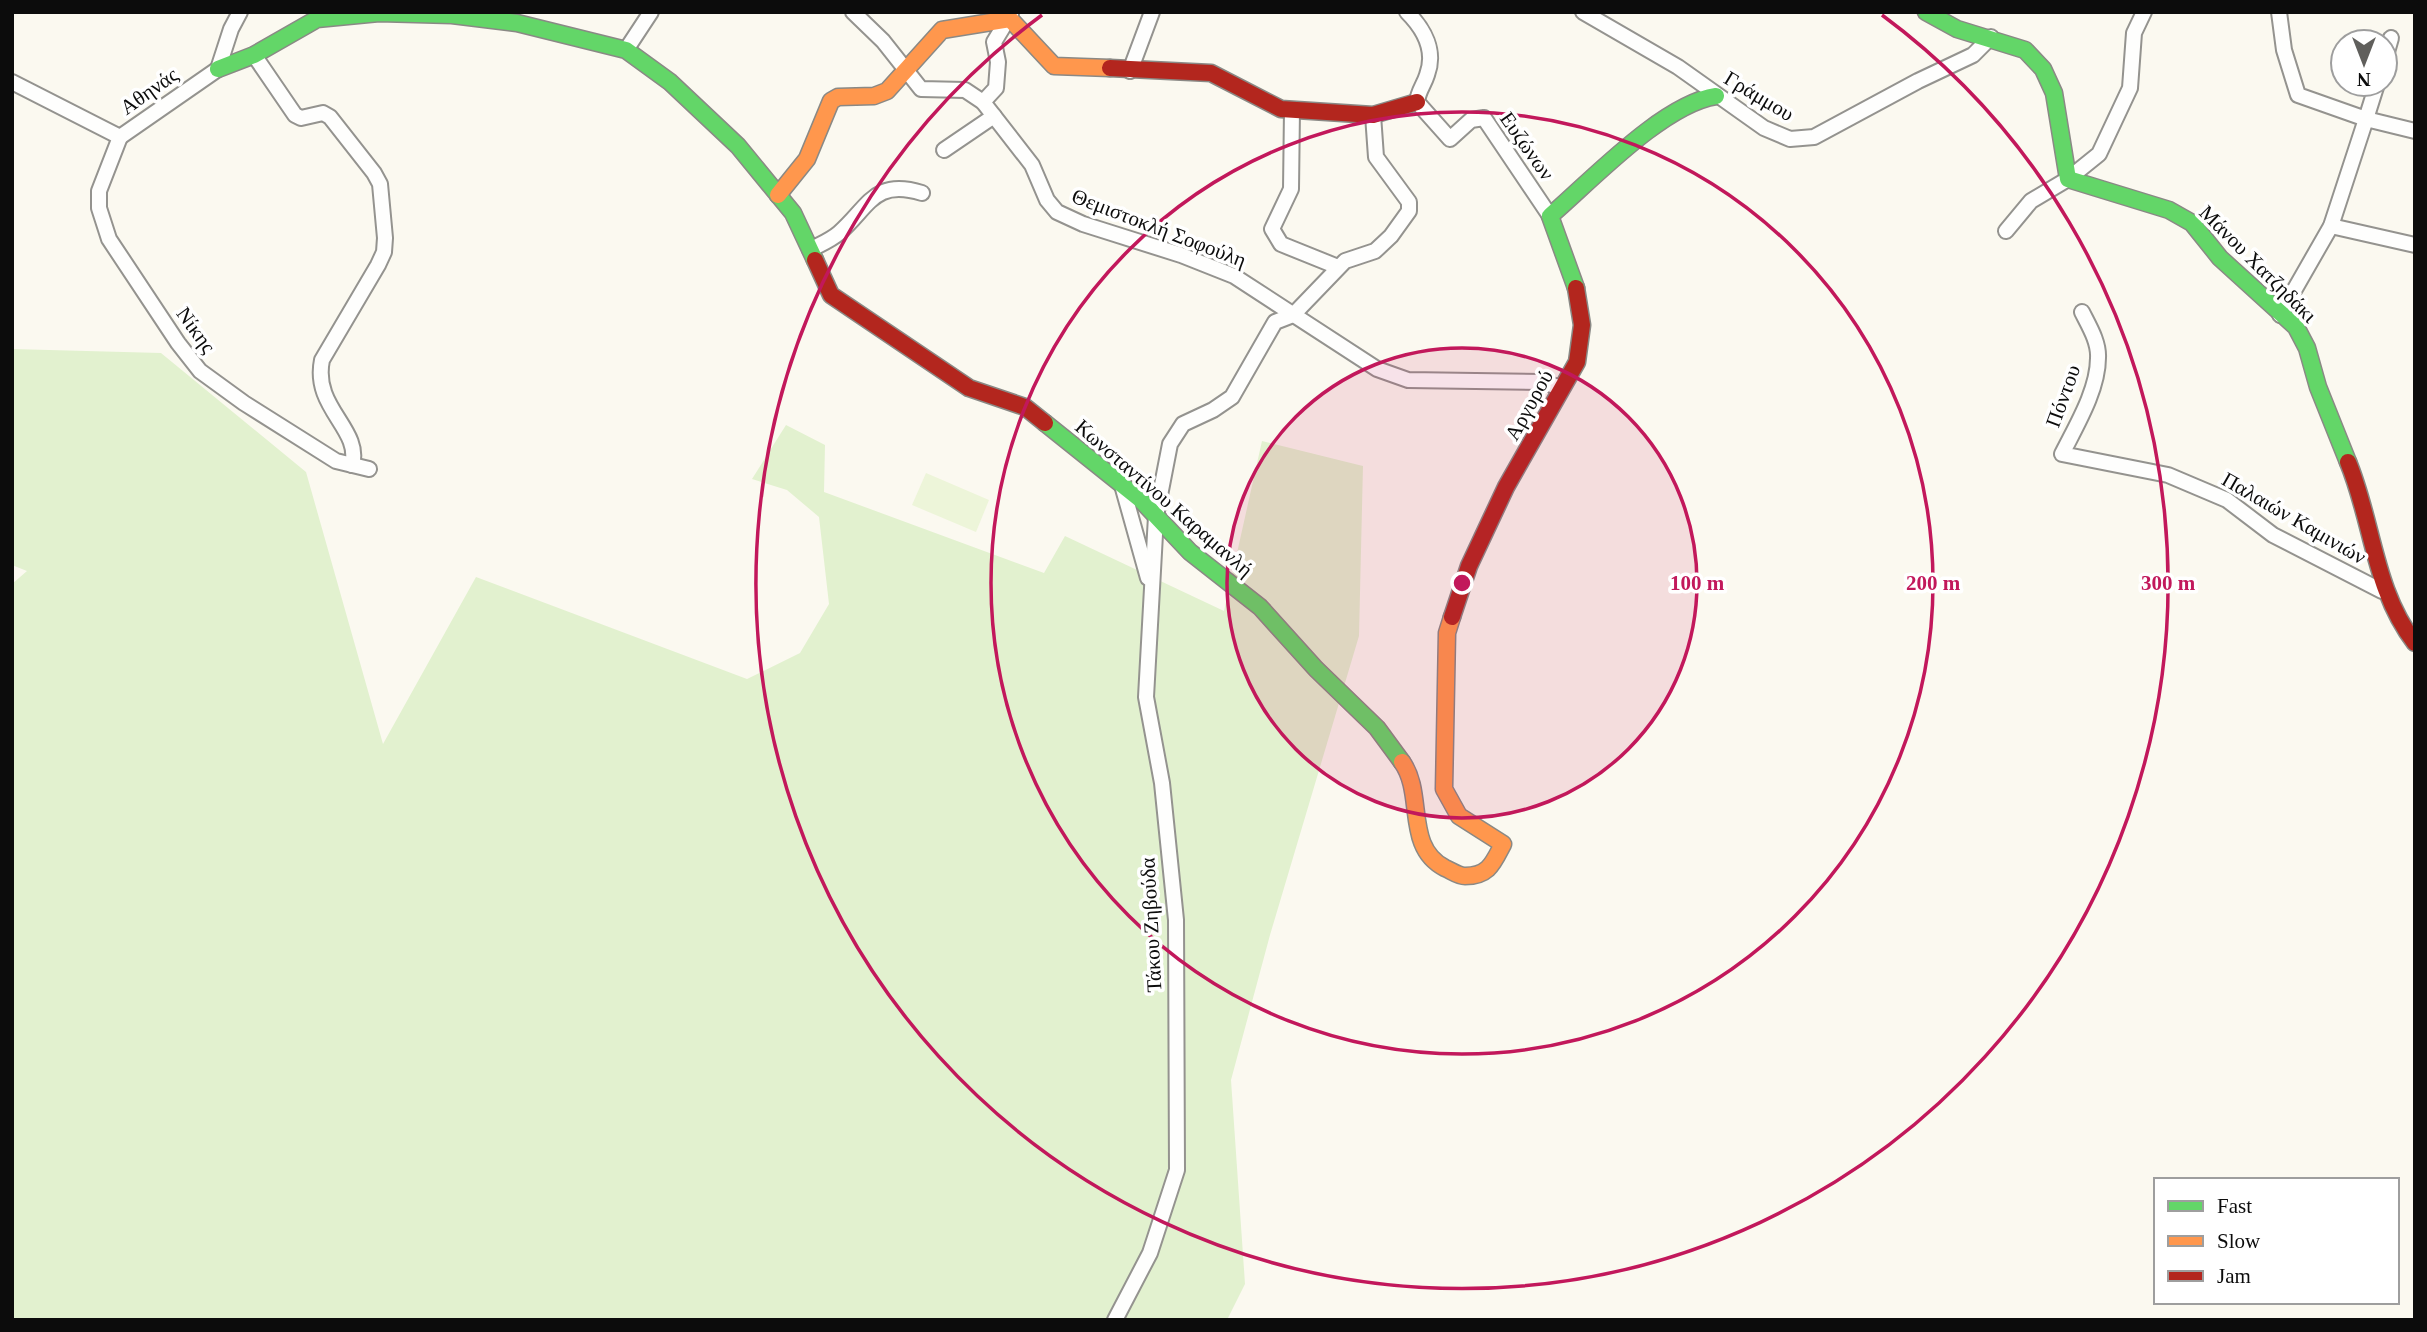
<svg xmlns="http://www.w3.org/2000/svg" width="2427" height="1332" font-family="Georgia,serif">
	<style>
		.green { fill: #e2f1cf }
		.pitch { fill: #edf5d9 }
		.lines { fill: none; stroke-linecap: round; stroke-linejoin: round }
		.street-casing { stroke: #94938f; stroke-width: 18 }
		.fast-casing { stroke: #8a8985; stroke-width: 19 }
		.slow-casing { stroke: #8a8985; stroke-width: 19 }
		.jam-casing { stroke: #8a8985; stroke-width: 19 }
		.street { stroke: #fefefd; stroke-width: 14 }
		.fast { stroke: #63d668; stroke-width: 16 }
		.slow { stroke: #ff974d; stroke-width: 16 }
		.jam { stroke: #b3261e; stroke-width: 16 }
		.ring { fill: none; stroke: #c2185b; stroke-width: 3.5 }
		.labels { text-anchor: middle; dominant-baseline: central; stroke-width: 7; stroke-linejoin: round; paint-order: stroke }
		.street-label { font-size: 21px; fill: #0c0c0c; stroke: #fff }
		.centre { fill: #c2185b; stroke: #fff; stroke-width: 3.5 }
		.ring-label { font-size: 21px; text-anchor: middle; font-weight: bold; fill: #c2185b; stroke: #fff; stroke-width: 7; stroke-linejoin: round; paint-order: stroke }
	</style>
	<rect width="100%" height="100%" fill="#fbf9f0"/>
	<!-- green -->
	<path class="green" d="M12,349l149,4 145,119 77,272 93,-167 271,102 53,-26 29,-49 -10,-87 -32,-27 -35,-11 34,-54 39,20 -1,47 220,81 21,-37 159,75 38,-170 101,25 -4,170 -89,299 -39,145 14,204 -18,36h-1215v-736l15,-13 -15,-6z"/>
	<!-- pitch -->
	<path class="pitch" d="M926,473l63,27 -13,32 -64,-27z"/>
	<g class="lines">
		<defs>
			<g id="street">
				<path d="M853,12l30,29 38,48 44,1 18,12 49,63 15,35 10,12 26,12 98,31 53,21 143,93 31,11 134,2 20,6"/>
				<path d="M1407,12c17,17 29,39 20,63 -3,10 -9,16 -10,27l33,37 21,-19 13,-2 66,98"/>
				<path d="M1583,12l95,55 86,61 26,11 24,-2 104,-56 55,-26 18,-18"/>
				<path d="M2279,12l5,38 14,45 68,24 11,-35"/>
				<path d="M626,50l25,-38"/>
				<path d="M254,55l41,60 6,3 22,-5 7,4 44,56 6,11 5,54 -1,14 -6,13 -56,95c-10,48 40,69 30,105"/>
				<path d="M2385,59l6,-21"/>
				<path d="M1130,71l22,-59"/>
				<path d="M12,82l108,55 98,-68 13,-40 9,-17"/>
				<path d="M983,102l13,-14 2,-26 -4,-20 17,-28"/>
				<path d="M1292,110l-1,79 -19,40 9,15 57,23"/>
				<path d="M120,137l-21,54v17l10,31 69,104 22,28 44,32 92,58 33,8"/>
				<path d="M944,150l50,-34"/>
				<path d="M2331,226l84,19"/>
				<path d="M2006,231l25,-30 37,-22 31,-25 31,-66 4,-55 10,-21"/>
				<path d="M810,250c9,-5 21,-10 29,-17 30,-26 35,-55 83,-40"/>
				<path d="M2082,312c7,14 17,30 16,46 0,32 -22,68 -36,96l106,21 59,25 46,35 109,56"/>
				<path d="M2280,315l51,-89 35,-107 49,12"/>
				<path d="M1122,485l26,93"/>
				<path d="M1115,1320l35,-67 27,-83 -1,-250 -14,-137 -16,-86 10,-181 14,-72 13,-20 30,-14 19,-13 43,-75 18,-7 52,-54 30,-10 16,-15 18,-25v-9l-33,-45 -3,-42"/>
			</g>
			<g id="fast">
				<path d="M1926,12l31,17 68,21 18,19 11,24 14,86 101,31 23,13 28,35 76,69 11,21 11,39 30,75"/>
				<path d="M218,69l36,-14 63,-36 62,-6 73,2 65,8 109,27 44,32 68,64 55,67 22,47"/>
				<path d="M1576,288l-26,-72c42,-36 113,-112 166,-120"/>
				<path d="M1045,423l95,76 50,53 70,55 56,62 61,59 25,34"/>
			</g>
			<g id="slow">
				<path d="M778,195l29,-36 24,-58 7,-4 36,-1 13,-5 55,-61 68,-11 44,47 56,2"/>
				<path d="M1402,762c23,32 2,85 43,106 7,3 13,8 20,8 24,0 28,-13 38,-32l-44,-28 -15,-27 3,-156 5,-16"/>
			</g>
			<g id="jam">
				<path d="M1110,68l101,5 70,36 92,6 44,-13"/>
				<path d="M815,260l16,35 138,93 56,19 20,16"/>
				<path d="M2348,462c25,60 26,129 67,181"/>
				<path d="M1452,617l17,-51 37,-79 71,-125 5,-37 -6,-37"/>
			</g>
		</defs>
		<!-- street casing -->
		<use href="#street" class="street-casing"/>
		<!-- fast casing -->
		<use href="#fast" class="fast-casing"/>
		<!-- slow casing -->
		<use href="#slow" class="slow-casing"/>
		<!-- jam casing -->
		<use href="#jam" class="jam-casing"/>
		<!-- street -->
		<use href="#street" class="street"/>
		<!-- fast -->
		<use href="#fast" class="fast"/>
		<!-- slow -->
		<use href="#slow" class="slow"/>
		<!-- jam -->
		<use href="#jam" class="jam"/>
	</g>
	<!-- distance rings -->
	<circle cx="1462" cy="583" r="235" fill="#c2185b" fill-opacity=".12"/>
	<g class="ring">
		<circle cx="1462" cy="583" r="235"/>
		<circle cx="1462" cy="583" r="471"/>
		<path d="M1882 15A706 706 0 1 1 1042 15"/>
	</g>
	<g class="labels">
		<!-- street labels -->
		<g class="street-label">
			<text transform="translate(149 91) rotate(-35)">Αθηνάς</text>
			<text transform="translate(1759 96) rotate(31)">Γράμμου</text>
			<text transform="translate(1527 146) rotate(55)">Ευζώνων</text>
			<text transform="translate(1159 228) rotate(21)">Θεμιστοκλή Σοφούλη</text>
			<text transform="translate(2258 264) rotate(45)">Μάνου Χατζηδάκι</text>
			<text transform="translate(196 330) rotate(54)">Νίκης</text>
			<text transform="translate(2063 396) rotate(-70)">Πόντου</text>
			<text transform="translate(1529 405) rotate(-61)">Αργυρού</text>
			<text transform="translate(1164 498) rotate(41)">Κωνσταντίνου Καραμανλή</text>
			<text transform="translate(2294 518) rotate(30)">Παλαιών Καμινιών</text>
			<text transform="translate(1151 925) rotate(-93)">Τάκου Ζηβούδα</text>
		</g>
	</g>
	<circle cx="1462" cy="583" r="10" class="centre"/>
	<g class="ring-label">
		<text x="1697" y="590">100 m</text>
		<text x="1933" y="590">200 m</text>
		<text x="2168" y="590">300 m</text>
	</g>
	<!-- border -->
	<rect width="2427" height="1332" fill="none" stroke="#0c0c0c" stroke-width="28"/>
	<!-- legend -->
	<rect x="2154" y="1178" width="245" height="126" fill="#ffffff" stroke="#9e9e9e" stroke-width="2"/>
	<rect x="2168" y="1201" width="35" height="10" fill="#63d668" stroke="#9e9e9e" stroke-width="2"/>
	<text x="2217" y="1213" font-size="21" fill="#0c0c0c">Fast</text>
	<rect x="2168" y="1236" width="35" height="10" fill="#ff974d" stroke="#9e9e9e" stroke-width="2"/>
	<text x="2217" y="1248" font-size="21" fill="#0c0c0c">Slow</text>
	<rect x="2168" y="1271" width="35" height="10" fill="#b3261e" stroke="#9e9e9e" stroke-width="2"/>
	<text x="2217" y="1283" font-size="21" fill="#0c0c0c">Jam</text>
	<!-- north arrow -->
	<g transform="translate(2364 63) rotate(180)"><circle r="33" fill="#ffffff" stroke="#9e9e9e" stroke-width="2"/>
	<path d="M0-5L12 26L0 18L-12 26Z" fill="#605f5c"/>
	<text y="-10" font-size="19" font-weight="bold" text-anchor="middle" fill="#0c0c0c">N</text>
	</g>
</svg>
